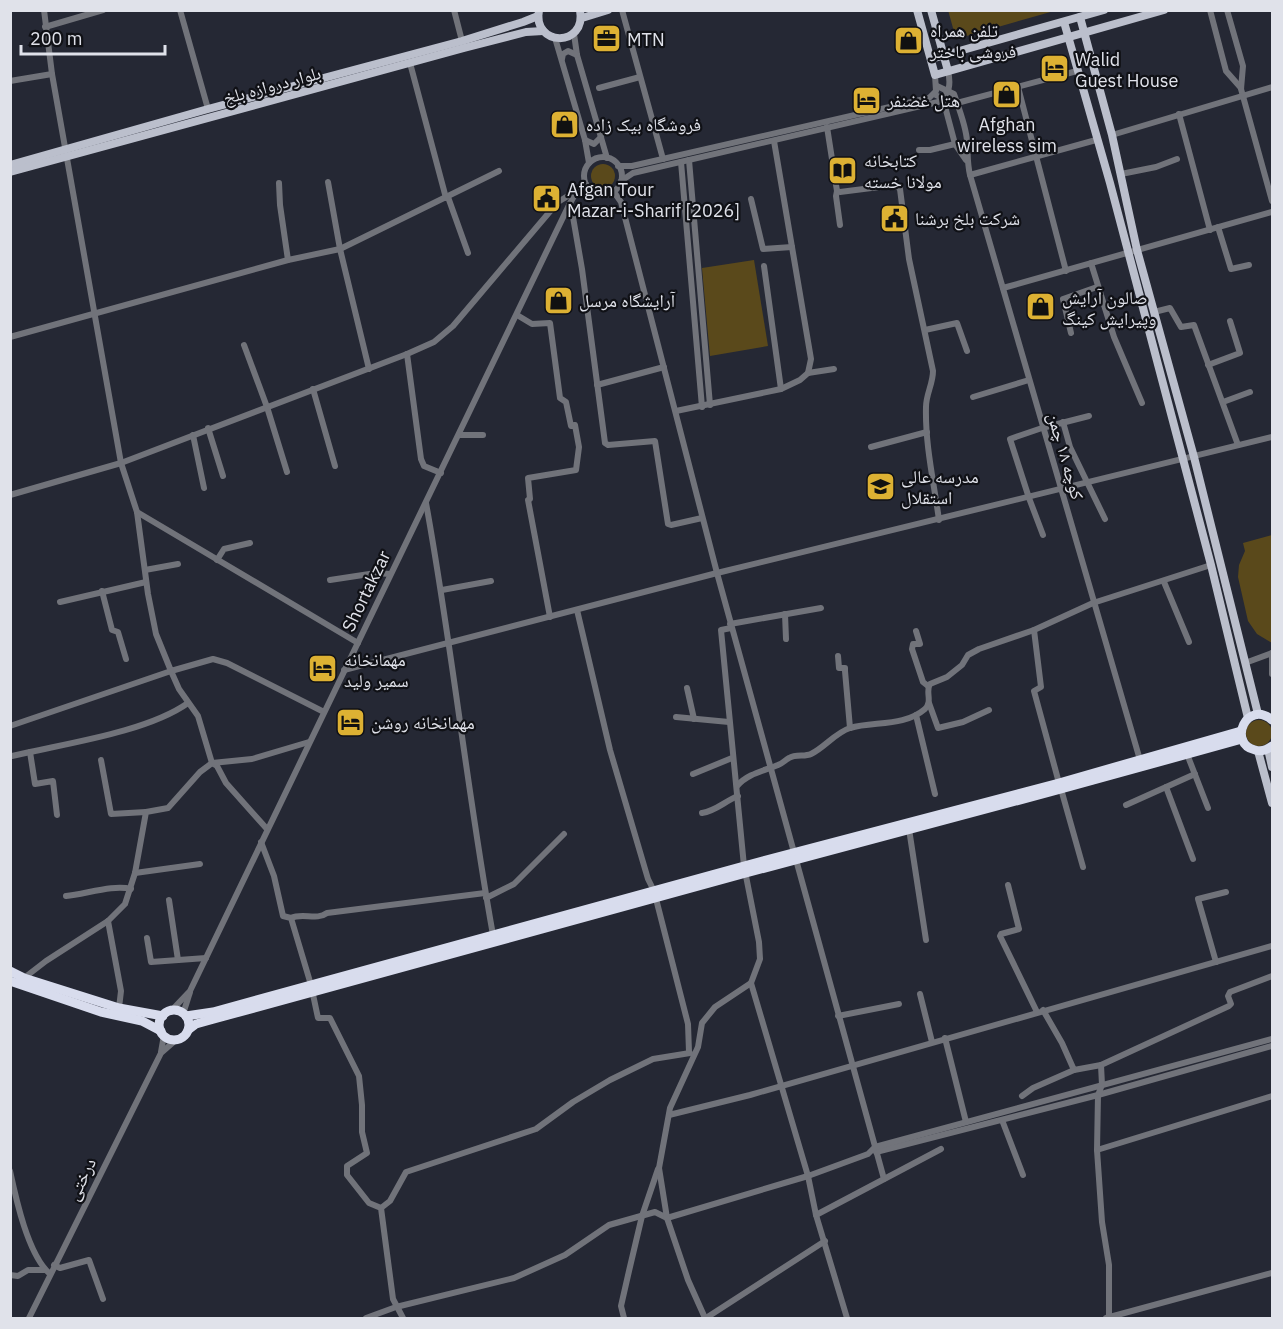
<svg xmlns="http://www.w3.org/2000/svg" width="1283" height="1329" font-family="'IBM Plex Sans','Noto Naskh Arabic',sans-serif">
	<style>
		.green { fill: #5a491b }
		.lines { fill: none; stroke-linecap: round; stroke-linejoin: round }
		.minor { stroke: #71737a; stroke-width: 6 }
		.major { stroke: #bbbfcc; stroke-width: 8 }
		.highway { stroke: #d8dced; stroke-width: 9 }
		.labels { text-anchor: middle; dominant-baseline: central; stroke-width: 4.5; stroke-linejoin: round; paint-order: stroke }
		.poi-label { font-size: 18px; fill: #e0e2ea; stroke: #101116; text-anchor: start }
		.street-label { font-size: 18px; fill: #e0e2ea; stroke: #101116 }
	</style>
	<rect width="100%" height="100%" fill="#252834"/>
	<!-- green -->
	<g class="green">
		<path d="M948,10h106v1l-98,28z"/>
		<circle cx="603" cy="176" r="12"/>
		<path d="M754,260l14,86 -58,10 -8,-88z"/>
		<path d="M1272,535v108l-15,-9 -9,-13 -10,-44 1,-12 6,-14 -2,-8z"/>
		<circle cx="1259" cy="733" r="13"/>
	</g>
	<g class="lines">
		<!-- minor -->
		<g class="minor">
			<path d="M44,10l8,64 69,389 16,49 221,131"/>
			<path d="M180,10l28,99"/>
			<path d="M454,10l8,31"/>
			<path d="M622,10l41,149"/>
			<path d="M1210,10l16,61 15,17"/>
			<path d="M1227,10l16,56 -2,23 31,112"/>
			<path d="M45,27l58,-17"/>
			<path d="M574,34l3,21 30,103"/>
			<path d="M555,38l30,102 4,23"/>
			<path d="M562,59l1,-5 5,-3 9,4"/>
			<path d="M410,63l36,135"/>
			<path d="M10,81l42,-7"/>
			<path d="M937,86l17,8c5,15 12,32 13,47 1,13 0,21 3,34l170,585"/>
			<path d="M1018,87l48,184"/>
			<path d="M599,88l41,-11"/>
			<path d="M934,94l9,5 12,45 11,16"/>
			<path d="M957,103l120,-32"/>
			<path d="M1179,114l31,116"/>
			<path d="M827,127l10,64 -1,5 4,29"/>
			<path d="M1112,135l160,-48"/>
			<path d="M585,140l9,4 7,-7"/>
			<path d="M774,141l37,218 -3,14"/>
			<path d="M919,150h11l25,-6"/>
			<circle cx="603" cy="176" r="19"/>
			<path d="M689,160l21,245"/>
			<path d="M681,162l21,245"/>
			<path d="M618,166h14l297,-68 7,-7 -1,-16"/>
			<path d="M1121,174l35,-7 21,-8"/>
			<path d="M970,175l126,-35"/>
			<path d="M621,181l12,-8 305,-71c12,-8 13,-18 10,-31"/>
			<path d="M328,182l12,67 29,120"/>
			<path d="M279,183l1,22 8,55"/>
			<path d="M837,191l3,1 55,-7 5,4 9,70 24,112c0,13 -7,23 -7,36 -1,38 8,76 13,113"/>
			<path d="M614,192l7,10 96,371 167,606"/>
			<path d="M448,197l20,56"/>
			<path d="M751,199l12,50 29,-2"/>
			<path d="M569,205l4,12 9,52 23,174 3,2 47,-4 13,83 3,1 31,-7"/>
			<path d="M1218,227l13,42 18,-4"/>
			<path d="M1091,263l23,74 28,66"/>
			<path d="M764,266l17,123"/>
			<path d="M1003,288l269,-76"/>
			<path d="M1154,312l16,-4 11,19 13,-2 44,120"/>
			<path d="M517,315l15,9 18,-1 10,75 6,4 5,24 4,-1 4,22 -3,23 -48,8 2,21 -2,1 22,117"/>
			<path d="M925,330l32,-7 10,28"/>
			<path d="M1071,333l-8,-34 34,-12"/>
			<path d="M10,337l278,-77 52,-11 159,-78"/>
			<path d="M244,345l23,62 20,65"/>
			<path d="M407,354l14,105 3,7 17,7"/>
			<path d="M1208,365l32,-12 -10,-32"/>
			<path d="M597,385l67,-18"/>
			<path d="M313,389l22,77"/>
			<path d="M973,397l56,-17"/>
			<path d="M1223,402l27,-10"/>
			<path d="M676,411l105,-22 19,-9 8,-7 26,-4"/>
			<path d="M1063,422l7,25 35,72"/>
			<path d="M208,428l15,48"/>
			<path d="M193,435l11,53"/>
			<path d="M459,435h24"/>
			<path d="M871,447l56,-15"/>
			<path d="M10,495l111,-32 286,-109 27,-12 19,-16 105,-124 18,-11"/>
			<path d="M426,503c26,143 41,288 67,432"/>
			<path d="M137,512l11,82 8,40 15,37 42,-12 14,4 97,49"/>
			<path d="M1043,535l-14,-37 -19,-59 32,-11 47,-12"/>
			<path d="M217,560l7,-11 26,-6"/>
			<path d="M145,570l33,-6"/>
			<path d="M330,580l46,-7 14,1"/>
			<path d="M1164,582l25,60"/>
			<path d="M442,590l49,-9"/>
			<path d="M102,591l10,39 6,2 8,27"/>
			<path d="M60,602l86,-20"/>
			<path d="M577,610l33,140 38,129 6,12 34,133 1,28"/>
			<path d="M785,614l1,25"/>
			<path d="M730,624l91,-16"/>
			<path d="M1034,630l7,57 -7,4 25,92"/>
			<path d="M916,631l4,13h-7l-1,5 11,33 5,4"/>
			<path d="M1272,653v21"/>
			<path d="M838,656l1,12h6v3l5,57"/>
			<path d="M1245,663l27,-10"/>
			<path d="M344,670l373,-97 555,-136"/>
			<path d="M687,688l7,31"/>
			<path d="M929,703l9,25 25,-6 26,-12"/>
			<path d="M916,715l19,79"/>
			<path d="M676,717l53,5"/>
			<path d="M10,726l161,-55 8,18 19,27 14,47 5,3 9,17 41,46"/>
			<path d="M1187,754l21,54"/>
			<path d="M12,756l18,-4"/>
			<path d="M101,760l10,54 35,-2"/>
			<path d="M693,774l39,-16"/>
			<path d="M737,786c10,-12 26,-15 41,-21 4,-1 7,-5 11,-7 7,-4 16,-1 22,-4 14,-7 24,-21 39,-26 24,-7 54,-1 75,-19 8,-8 0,-17 5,-25l17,-7 15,-12 6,-10 11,-6 55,-19 59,-27 118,-38"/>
			<path d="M1166,787l27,72"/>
			<path d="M1061,789l22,78"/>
			<path d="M1126,805l69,-31"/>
			<path d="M702,813c14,-2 23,-12 36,-17"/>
			<path d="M57,815l-4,-34 -18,3 -5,-32c46,-10 120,-22 158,-49"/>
			<path d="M909,829l17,111"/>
			<path d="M261,842l13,34 9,40 8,2 20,67 7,33h12l29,58 3,29v27l5,21 -20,13v9l22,28 12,5 12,91 10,19"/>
			<path d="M135,873l65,-9"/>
			<path d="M1008,885l11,44 -18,5 -1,2 37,76"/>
			<path d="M66,896c20,-2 48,-12 65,-7"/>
			<path d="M486,898l28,-14 50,-50"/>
			<path d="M169,900l9,60"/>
			<path d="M291,918c12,-6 25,3 36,-5l158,-20"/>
			<path d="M108,921l13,70 -2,17"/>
			<path d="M147,938l4,24 55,-4"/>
			<path d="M1216,962l-18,-63 28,-7"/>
			<path d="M24,978l22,-17 62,-40 17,-17 10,-31 11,-61 22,-4 32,-36 12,-9 40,-4 57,-17"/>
			<path d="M751,983l57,193 8,39 31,103"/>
			<path d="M920,994l12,48"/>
			<path d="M1043,1010l19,33 12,27 27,-5"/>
			<path d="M171,1011l19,-20 379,-786 8,-14 9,-7"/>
			<path d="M183,1014l7,-22"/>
			<path d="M838,1016l61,-12"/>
			<path d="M945,1038l21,84"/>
			<path d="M161,1052l3,-17"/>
			<path d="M1022,1096l11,-8 41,-18"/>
			<path d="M669,1115l81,-20 522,-149"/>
			<path d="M1002,1120l21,55"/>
			<path d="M1097,1150l175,-54"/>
			<path d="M876,1152l222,-57 174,-49"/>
			<path d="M10,1171c6,28 18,84 40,103"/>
			<path d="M381,1208l9,-7 16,-29 130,-43 37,-27 37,-22 43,-21 37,-6"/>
			<path d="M816,1215l125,-66"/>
			<path d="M54,1265l6,3 29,-8 14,39"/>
			<path d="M10,1275l8,1 10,-6h17"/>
			<path d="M29,1318l132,-265 16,-14"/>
			<path d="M366,1318l30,-11 118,-29 51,-23 44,-30 46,-13 12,6 141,-42 60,-22 7,-7 397,-108"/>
			<path d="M624,1318l-3,-12 8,-35 13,-55 16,-47"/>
			<path d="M705,1318l-17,-38 -21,-62 -8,-50 11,-60 28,-61 4,-24 13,-16 36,-24 9,-24 -1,-17 -15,-76 -23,-236 10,-2"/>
			<path d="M706,1318l119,-77"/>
			<path d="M1106,1318l166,-45"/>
			<path d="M1109,1318v-53l-7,-43 -5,-72 1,-55 4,-10 -1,-20 128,-59 2,-2 -3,-8 2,-4 42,-16"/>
		</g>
		<!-- major -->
		<g class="major">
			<path d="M539,10c-7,37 48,38 41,0"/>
			<path d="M917,10l18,65 229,-65"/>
			<path d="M931,10l17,61"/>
			<path d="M1080,17l32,118 25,115 57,207 64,257"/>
			<path d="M582,18l26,-8"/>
			<path d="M1064,22l46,161 101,382 37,153"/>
			<path d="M931,59l173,-49"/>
			<path d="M10,165l198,-56 254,-68 61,-19 15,-6"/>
			<path d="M10,172l454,-124 62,-16 17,-1"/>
			<path d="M1268,749l4,18"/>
			<path d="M1258,751l14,52"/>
		</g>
		<!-- highway -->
		<g class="highway">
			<path d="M1272,720c-25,-21 -45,23 -17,30 7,2 12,0 17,-4"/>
			<path d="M10,971l14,7 95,30 44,8"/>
			<path d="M10,981l91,31 41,9 19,10"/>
			<circle cx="174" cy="1025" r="15"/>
			<path d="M186,1016l27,-4 531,-146 315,-83 182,-52"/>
			<path d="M188,1030l8,-6 18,-5 532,-146 315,-84 181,-50"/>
		</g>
	</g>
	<!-- icons -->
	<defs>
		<symbol id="office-square" viewBox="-11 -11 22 22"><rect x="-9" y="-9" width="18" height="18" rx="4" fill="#ddb133" stroke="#101116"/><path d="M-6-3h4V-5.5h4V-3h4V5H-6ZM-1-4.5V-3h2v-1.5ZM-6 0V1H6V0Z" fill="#111"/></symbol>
		<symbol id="shop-square" viewBox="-11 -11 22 22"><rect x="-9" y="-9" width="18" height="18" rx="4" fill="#ddb133" stroke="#101116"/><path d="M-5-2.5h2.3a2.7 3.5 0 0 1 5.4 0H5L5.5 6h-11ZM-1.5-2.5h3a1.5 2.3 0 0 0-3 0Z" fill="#111"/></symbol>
		<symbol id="hotel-square" viewBox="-11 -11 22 22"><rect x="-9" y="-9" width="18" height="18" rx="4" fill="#ddb133" stroke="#101116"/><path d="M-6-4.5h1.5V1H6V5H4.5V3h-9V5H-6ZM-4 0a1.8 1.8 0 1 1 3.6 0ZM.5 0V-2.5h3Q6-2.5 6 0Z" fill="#111"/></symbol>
		<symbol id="library-square" viewBox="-11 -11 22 22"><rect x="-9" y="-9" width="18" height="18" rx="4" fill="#ddb133" stroke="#101116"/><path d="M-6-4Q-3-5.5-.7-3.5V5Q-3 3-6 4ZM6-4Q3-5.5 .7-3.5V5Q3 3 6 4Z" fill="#111"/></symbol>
		<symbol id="civic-square" viewBox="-11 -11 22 22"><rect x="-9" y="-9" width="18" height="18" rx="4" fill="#ddb133" stroke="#101116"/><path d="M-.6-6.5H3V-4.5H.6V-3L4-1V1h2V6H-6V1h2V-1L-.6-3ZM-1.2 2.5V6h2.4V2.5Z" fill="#111"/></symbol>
		<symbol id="school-square" viewBox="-11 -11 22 22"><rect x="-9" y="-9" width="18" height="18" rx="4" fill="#ddb133" stroke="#101116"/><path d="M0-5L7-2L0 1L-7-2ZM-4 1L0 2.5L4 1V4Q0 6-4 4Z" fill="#111"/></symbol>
	</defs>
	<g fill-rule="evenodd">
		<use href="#office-square" x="590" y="22" width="33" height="33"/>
		<use href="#shop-square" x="892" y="24" width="33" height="33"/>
		<use href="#hotel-square" x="1038" y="52" width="33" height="33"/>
		<use href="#shop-square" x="990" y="78" width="33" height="33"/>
		<use href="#hotel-square" x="850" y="84" width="33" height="33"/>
		<use href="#shop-square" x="548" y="108" width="33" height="33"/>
		<use href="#library-square" x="826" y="154" width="33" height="33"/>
		<use href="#civic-square" x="530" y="182" width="33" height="33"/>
		<use href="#civic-square" x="878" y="202" width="33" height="33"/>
		<use href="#shop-square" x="542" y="284" width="33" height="33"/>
		<use href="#shop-square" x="1024" y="290" width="33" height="33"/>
		<use href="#school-square" x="864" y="470" width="33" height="33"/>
		<use href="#hotel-square" x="306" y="652" width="33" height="33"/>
		<use href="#hotel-square" x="334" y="706" width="33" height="33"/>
	</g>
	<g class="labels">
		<!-- poi labels -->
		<g class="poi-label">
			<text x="930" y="30">تلفن همراه<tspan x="930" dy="21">فروشی باختر</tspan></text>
			<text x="627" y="39">MTN</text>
			<text x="1075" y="59">Walid<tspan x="1075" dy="21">Guest House</tspan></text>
			<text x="887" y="100">هتل غضنفر</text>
			<text x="586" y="124">فروشگاه بیک زاده</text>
			<text x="1007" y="124" text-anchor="middle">Afghan<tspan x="1007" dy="21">wireless sim</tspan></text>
			<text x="864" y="160">کتابخانه<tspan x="864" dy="21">مولانا خسته</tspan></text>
			<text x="567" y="189">Afgan Tour<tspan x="567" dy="21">Mazar-i-Sharif [2026]</tspan></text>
			<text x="915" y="218">شرکت بلخ برشنا</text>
			<text x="1062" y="297">صالون آرایش<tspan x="1062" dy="21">وپیرایش کینگ</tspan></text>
			<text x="579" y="300">آرایشگاه مرسل</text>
			<text x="901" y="476">مدرسه عالی<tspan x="901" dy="21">استقلال</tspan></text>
			<text x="344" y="659">مهمانخانه<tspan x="344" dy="21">سمیر ولید</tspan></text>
			<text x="371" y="722">مهمانخانه روشن</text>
		</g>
		<!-- street labels -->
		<g class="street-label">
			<text transform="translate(272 85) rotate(-15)">بلوار دروازه بلخ</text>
			<text transform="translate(1066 456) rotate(74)">كوچه ١٨ چمن</text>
			<text transform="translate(366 591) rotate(-64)">Shortakzar</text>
			<text transform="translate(81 1179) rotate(-64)">درختی</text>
		</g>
	</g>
	<!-- border -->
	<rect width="1283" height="1329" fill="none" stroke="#e0e2ea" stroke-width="24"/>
	<!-- scale -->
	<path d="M21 45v9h144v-9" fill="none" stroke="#e0e2ea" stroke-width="3"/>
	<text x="30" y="45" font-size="18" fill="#e0e2ea" stroke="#101116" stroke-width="4.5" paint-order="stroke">200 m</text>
</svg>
